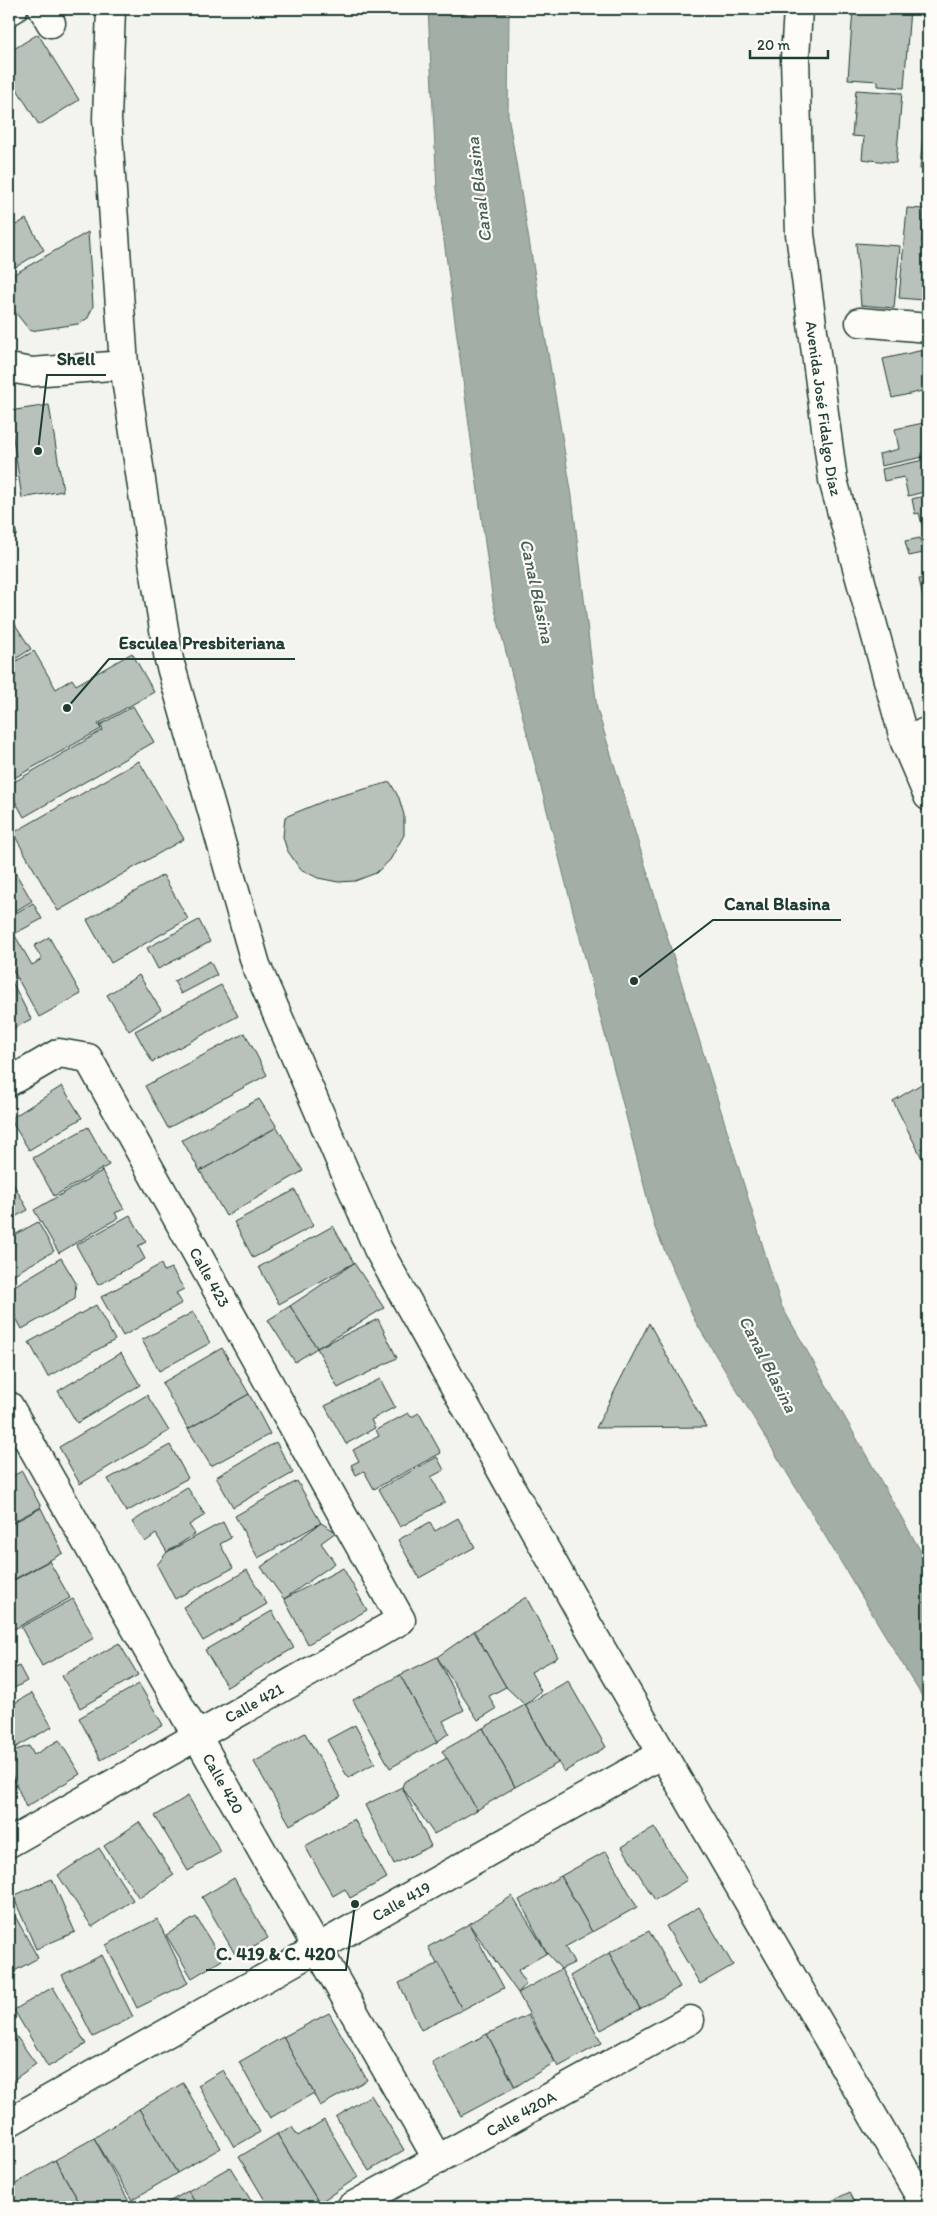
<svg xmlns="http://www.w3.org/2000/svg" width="937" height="2216" font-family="Itim,sans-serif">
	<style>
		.water { fill: #a3aea7; stroke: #6e8179 }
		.building { fill: #b9c1bb; stroke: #1f3d34 }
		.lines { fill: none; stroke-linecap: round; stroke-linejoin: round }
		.minor-casing { stroke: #1f3d34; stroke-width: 31 }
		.minor { stroke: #fdfcf7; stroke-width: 28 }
		.labels { text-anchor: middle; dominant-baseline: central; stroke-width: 4.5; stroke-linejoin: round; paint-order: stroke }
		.street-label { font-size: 16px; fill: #1f3d34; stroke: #fdfcf7 }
		.water-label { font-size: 18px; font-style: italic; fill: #475f56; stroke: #fdfcf7 }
		.leader { fill: none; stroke: #1f3d34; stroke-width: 2 }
		.callout-dot { fill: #1f3d34; stroke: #fdfcf7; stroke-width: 2 }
		.callout-label { font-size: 18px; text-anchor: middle; font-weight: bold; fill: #1f3d34; stroke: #fdfcf7; stroke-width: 4.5; stroke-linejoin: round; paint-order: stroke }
	</style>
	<rect width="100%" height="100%" fill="#f4f4ef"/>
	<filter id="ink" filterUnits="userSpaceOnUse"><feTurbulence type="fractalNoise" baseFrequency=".02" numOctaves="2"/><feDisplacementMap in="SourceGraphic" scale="10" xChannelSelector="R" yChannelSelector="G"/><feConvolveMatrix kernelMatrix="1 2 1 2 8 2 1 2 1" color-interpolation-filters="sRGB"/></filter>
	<g filter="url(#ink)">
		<!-- water -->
		<path class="water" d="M428,9h81l-1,106 64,381 25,213 184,596 147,259v142l-233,-385 -40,-93 -162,-626 -56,-413z"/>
		<!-- building -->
		<g class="building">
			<path d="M853,9h57l-6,79 -26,-2v-5l-30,-2z"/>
			<path d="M38,34l41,66 -40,25 -30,-49v-24z"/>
			<path d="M856,90l46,3 -6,70 -34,-4 2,-22 -12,-1z"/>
			<path d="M925,111l3,1v58l-8,-1z"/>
			<path d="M907,208l17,1 -2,34h6l-5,57 -24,-2z"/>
			<path d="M26,219l18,31 -35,21v-42z"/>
			<path d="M88,232l5,74 -5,12 -10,6 -48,7 -21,-27v-27z"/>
			<path d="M856,243l44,3 -6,62 -33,-3z"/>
			<path d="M928,349v45l-1,-4 -35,8 -9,-39z"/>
			<path d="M49,405l14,86 -41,7 -13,-87z"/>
			<path d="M928,422v34l-47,10 -2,-12 20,-5 -4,-20z"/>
			<path d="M928,459v32l-20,5 -4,-19 -20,4 -2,-12z"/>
			<path d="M928,495v36l-4,1 -5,-19 -4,1 -3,-15z"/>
			<path d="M9,510l8,25 -8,3z"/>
			<path d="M920,538l3,15 -14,3 -4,-15z"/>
			<path d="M928,578v24l-4,1 -5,-24z"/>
			<path d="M11,618l20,31 -22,14v-44z"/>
			<path d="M34,651l22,38 16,-10 4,6 56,-32 22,39 -56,32 3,5 -92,52v-116z"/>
			<path d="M133,706l21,36 -130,75 -15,-27v-5l94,-55 -3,-5z"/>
			<path d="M139,761l45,78 -126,72 -45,-78z"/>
			<path d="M390,782l9,16 5,17v20l-14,25 -14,13 -21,8 -17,1 -20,-4 -18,-9 -13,-19 -4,-13 2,-20 44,-18z"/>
			<path d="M9,862l23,39 -23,14z"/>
			<path d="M163,875l25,44 -77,44 -24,-43z"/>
			<path d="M33,903l9,16 -28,15 18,31 10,-6 -8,-13 15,-9 32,57 -42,23 -30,-54v-46z"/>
			<path d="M199,920l11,22 -52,27 -11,-21z"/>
			<path d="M210,961l7,14 -36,19 -7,-13z"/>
			<path d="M139,975l22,35 -32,21 -22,-36z"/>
			<path d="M9,976l22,43 -22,12z"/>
			<path d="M221,985l17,31 -86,46 -17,-31z"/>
			<path d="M245,1033l22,42 -99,53 -23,-42z"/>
			<path d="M923,1083l5,11v76l-35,-69z"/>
			<path d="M62,1086l20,32 -53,32 -19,-31z"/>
			<path d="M259,1099l18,28 -77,44 -18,-31z"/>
			<path d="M88,1127l21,38 -55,31 -21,-38z"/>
			<path d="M277,1127l26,44 -77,45 -26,-45z"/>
			<path d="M102,1171l22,38 -9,4 3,5 -59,35 -25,-43z"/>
			<path d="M9,1176l19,34 -19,10z"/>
			<path d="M295,1190l18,36 -60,32 -19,-36z"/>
			<path d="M130,1215l16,27 -8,4 7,13 -47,26 -22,-40z"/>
			<path d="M38,1222l16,29 -45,26v-39z"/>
			<path d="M333,1226l21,37 -75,41 -20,-37z"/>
			<path d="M61,1258l15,25 -1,16 -53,30 -13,-24v-16z"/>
			<path d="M354,1263l30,45 -67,40 -27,-42z"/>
			<path d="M161,1264l3,7 7,-3 13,21 -8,4 6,10 -59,33 -22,-39z"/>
			<path d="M96,1305l19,35 -67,37 -19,-35z"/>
			<path d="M290,1306l27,42 -22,14 -27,-42z"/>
			<path d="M193,1312l17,31 -51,28 -17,-31z"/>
			<path d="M378,1319l19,39 -59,30 -21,-40z"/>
			<path d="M649,1323l57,104 -110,1z"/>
			<path d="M222,1348l27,46 -61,35 -26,-46z"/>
			<path d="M121,1353l19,32 -63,38 -19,-32z"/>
			<path d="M380,1379l15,28 -24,13 4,8 -29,16 -21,-38z"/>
			<path d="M249,1394l21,40 -59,32 -23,-37z"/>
			<path d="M147,1395l22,36 -89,53 -21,-37z"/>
			<path d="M408,1413l3,4 8,-4 22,40 -67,36 -10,-18 -8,4 -5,-10 8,-4 -6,-11 26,-14 -3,-6z"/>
			<path d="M276,1442l17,31 -60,34 -17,-30z"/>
			<path d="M170,1445l18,33 -62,34 -18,-33z"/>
			<path d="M437,1457l7,13 -13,7 14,25 -45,25 -21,-38z"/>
			<path d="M22,1471l19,36 -32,17v-46z"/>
			<path d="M297,1481l24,42 -63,35 -23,-42z"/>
			<path d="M187,1487l18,28 -16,10 6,9 -28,18 -11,-18 -11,8 -13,-20z"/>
			<path d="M41,1508l22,45 -54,29v-57z"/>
			<path d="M458,1518l17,29 -56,31 -21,-38 32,-18 5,9z"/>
			<path d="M223,1522l8,16 -11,6 13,24 -58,31 -18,-34 10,-13z"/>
			<path d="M321,1523l15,9 -15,11 14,20 -51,36 -23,-32z"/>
			<path d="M49,1561l21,37 -61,34v-14l5,-3 -5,-10v-22z"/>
			<path d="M343,1568l24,42 -59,34 -24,-45z"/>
			<path d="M247,1570l20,34 -64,37 -20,-34z"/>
			<path d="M526,1597l32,60 -27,15 10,19 -16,14 -19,-18 -32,-56z"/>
			<path d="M73,1599l21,39 -52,28 -21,-39z"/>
			<path d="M272,1611l22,37 -67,39 -22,-37z"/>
			<path d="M474,1631l32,56 -17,9 7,13 -18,11 -41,-63z"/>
			<path d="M119,1643l19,32 -58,33 -18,-32z"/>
			<path d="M437,1657l27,53 -21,11 6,12 -12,9 -37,-67z"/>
			<path d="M19,1666l8,15 -18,10v-20z"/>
			<path d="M400,1675l37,67 -47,26 -37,-68z"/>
			<path d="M568,1681l38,66 -42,25 -39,-67z"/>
			<path d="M139,1684l24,41 -62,35 -22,-42z"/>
			<path d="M32,1693l20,34 -43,24v-45z"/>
			<path d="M525,1705l33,58 -43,24 -32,-59z"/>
			<path d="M355,1725l20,38 -27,15 -21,-38z"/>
			<path d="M483,1728l32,59 -38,23 -35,-59z"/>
			<path d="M305,1733l36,63 -51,29 -36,-63z"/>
			<path d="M59,1740l21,34 -54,33 -17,-39v-16l20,-6 5,9z"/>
			<path d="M447,1758l30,52 -43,24 -32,-47 2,-5z"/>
			<path d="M402,1787l29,59 -37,18 -29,-59z"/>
			<path d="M188,1796l33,56 -33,19 -33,-55z"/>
			<path d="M354,1819l33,59 -37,20 -5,-9 -12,7 -28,-50z"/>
			<path d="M139,1822l35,53 -35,23 -35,-52z"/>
			<path d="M654,1827l33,53 -32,20 -33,-53z"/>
			<path d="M99,1848l34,52 -41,27 -34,-52z"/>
			<path d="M606,1851l31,56 -45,25 -31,-56z"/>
			<path d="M561,1876l31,56 -27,15 9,16 -13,6 -14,-16 -28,-53z"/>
			<path d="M234,1878l34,60 -32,18 -34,-59z"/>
			<path d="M52,1879l23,53 -39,17 -23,-53z"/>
			<path d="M512,1896l35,57 -29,17 8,14 -8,9 -49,-69z"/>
			<path d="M9,1905l29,53 -29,16z"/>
			<path d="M699,1907l34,58 -33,19 -34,-58z"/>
			<path d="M196,1917l26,43 -30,18 -26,-43z"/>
			<path d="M157,1919l31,64 -51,25 -31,-63z"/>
			<path d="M469,1924l35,64 -42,22 -34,-63z"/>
			<path d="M649,1931l31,56 -40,22 -31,-56z"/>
			<path d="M609,1953l31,56 -39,21 -31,-54z"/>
			<path d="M102,1955l31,62 -40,20 -31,-62z"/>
			<path d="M439,1963l23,47 -41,20 -22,-47z"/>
			<path d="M561,1969l41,74 -44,24 -40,-74z"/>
			<path d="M53,1987l33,57 -38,23 -34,-57z"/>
			<path d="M329,2013l38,67 -47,26 -37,-69z"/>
			<path d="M528,2015l27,47 -40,25 -28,-53z"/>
			<path d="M9,2026l27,38 -27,19z"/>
			<path d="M487,2034l28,53 -54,29 -29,-53z"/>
			<path d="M283,2037l31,56 -44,25 -31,-56z"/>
			<path d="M223,2070l37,62 -26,15 -36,-62z"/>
			<path d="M183,2083l38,65 -44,25 -38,-64z"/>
			<path d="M371,2095l33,55 -35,21 -33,-54z"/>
			<path d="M139,2109l38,64 -45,27 -38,-62z"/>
			<path d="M324,2120l34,57 -39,26 -42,-69 15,-7 6,9z"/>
			<path d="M277,2134l42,69 -7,4h-43l-30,-50z"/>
			<path d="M94,2138l38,69h-50l-27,-47z"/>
			<path d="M55,2160l27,47h-68l-5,-9v-10z"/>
			<path d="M230,2167l25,40h-57l-10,-16z"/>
			<path d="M188,2191l10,16h-38z"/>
			<path d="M850,2192l7,15h-38z"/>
		</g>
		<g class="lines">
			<defs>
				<g id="minor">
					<path d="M43,9l8,14"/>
					<path d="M111,9l-4,110 17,246 30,203 15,92 87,305 122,284 209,375 339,583"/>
					<path id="s1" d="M798,9l-3,49 5,176 33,246 72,262 23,54"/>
					<path d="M9,11l4,-2"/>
					<path d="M860,322l68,6"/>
					<path d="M9,368l23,4 92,-7"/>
					<path d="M905,742l23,-11"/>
					<path id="s2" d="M9,1082l50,-29 29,5 313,562 -392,223"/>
					<path id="s3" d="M9,1406l429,754"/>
					<path id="s4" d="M9,2122l653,-368"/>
					<path id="s5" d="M351,2207l339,-187"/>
				</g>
			</defs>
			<!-- minor casing -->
			<use href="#minor" class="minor-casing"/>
			<!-- minor -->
			<use href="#minor" class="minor"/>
		</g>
	</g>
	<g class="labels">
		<!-- street labels -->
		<g class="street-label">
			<text stroke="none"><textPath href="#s1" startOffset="401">Avenida José Fidalgo Díaz</textPath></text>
			<text stroke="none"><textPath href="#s2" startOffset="338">Calle 423</textPath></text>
			<text transform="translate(254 1703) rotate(-29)">Calle 421</text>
			<text stroke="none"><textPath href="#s3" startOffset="434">Calle 420</textPath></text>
			<text stroke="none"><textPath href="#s4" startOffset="450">Calle 419</textPath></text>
			<text stroke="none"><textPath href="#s5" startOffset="194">Calle 420A</textPath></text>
		</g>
		<!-- water labels -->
		<g class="water-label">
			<text transform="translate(479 190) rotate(-97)">Canal Blasina</text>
			<text transform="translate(537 591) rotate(78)">Canal Blasina</text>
			<text transform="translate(768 1364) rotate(63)">Canal Blasina</text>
		</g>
	</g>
	<!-- callouts -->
	<path class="leader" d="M38 451L47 375H106M67 708L109 659H295M634 981L713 920H841M355 1904L346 1970H206"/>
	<g class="callout-dot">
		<circle cx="38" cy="451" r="5"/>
		<circle cx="67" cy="708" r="5"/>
		<circle cx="634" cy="981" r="5"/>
		<circle cx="355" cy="1904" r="5"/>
	</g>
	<g class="callout-label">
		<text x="76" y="365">Shell</text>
		<text x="202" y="649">Esculea Presbiteriana</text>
		<text x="777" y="910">Canal Blasina</text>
		<text x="276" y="1960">C. 419 &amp; C. 420</text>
	</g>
	<!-- margin -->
	<rect width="937" height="2216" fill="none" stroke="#fdfcf7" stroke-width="30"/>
	<rect x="15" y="15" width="907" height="2186" fill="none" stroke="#1f3d34" stroke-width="2" filter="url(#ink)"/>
	<!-- scale -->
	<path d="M750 50v8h78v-8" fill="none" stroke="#1f3d34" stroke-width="2.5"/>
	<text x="757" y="50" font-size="15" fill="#1f3d34" stroke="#fdfcf7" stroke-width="4" paint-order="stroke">20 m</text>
</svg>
